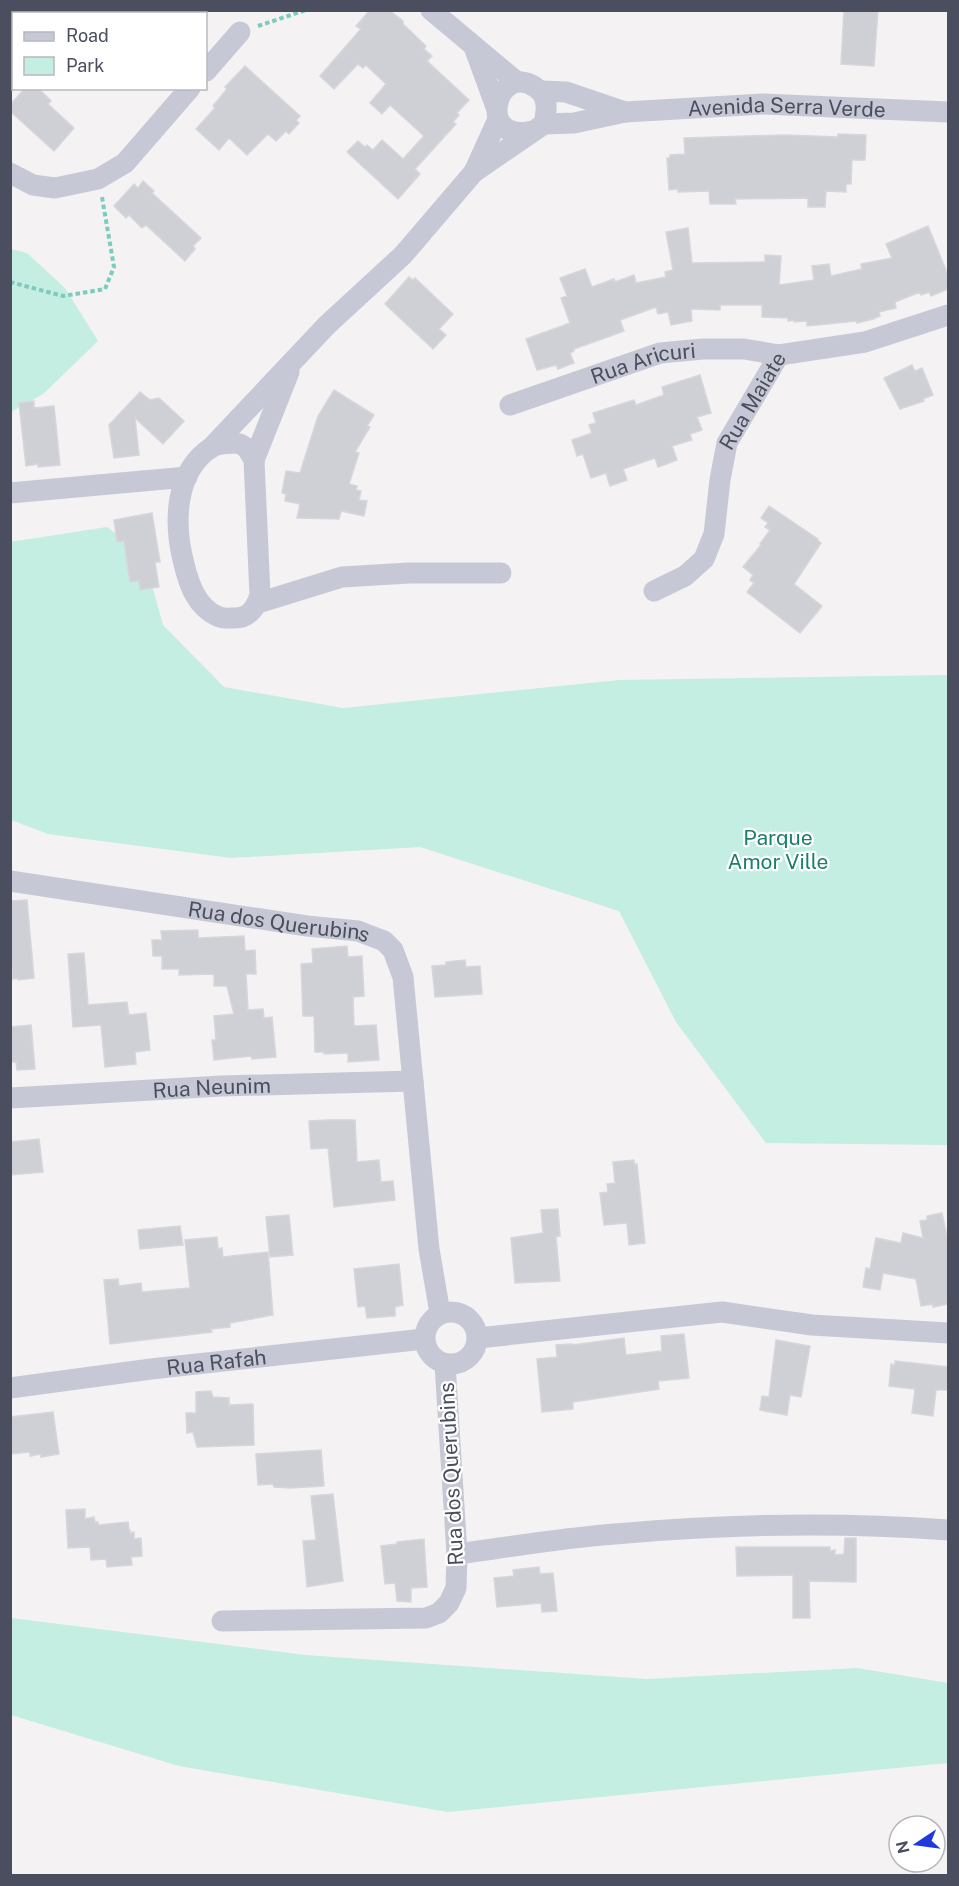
<svg xmlns="http://www.w3.org/2000/svg" width="959" height="1886" font-family="'Public Sans',sans-serif">
	<style>
		.green { fill: #c3eee1 }
		.building { fill: #cfd0d6; stroke: #d6d6dc; stroke-width: 1.5 }
		.lines { fill: none; stroke-linecap: round; stroke-linejoin: round }
		.path { stroke: #7ccbbc; stroke-width: 4; stroke-dasharray: 4.5 3; stroke-linecap: butt }
		.street { stroke: #c6c9d5; stroke-width: 21 }
		.labels { text-anchor: middle; dominant-baseline: central; stroke-width: 4.5; stroke-linejoin: round; paint-order: stroke }
		.street-label { font-size: 21px; fill: #4a4e5e; stroke: #fff }
		.park-label { font-size: 21px; fill: #1b7f6b; stroke: #fff }
	</style>
	<rect width="100%" height="100%" fill="#f4f2f2"/>
	<!-- green -->
	<g class="green">
		<path d="M11,249l16,4 38,35 33,53 -55,53 -32,18z"/>
		<path d="M107,527l36,26 20,72 61,62 119,21 276,-28 329,-5v470l-182,-2 -90,-121 -57,-111 -199,-64 -189,11 -183,-24 -37,-14 -1,-278z"/>
		<path d="M11,1618l294,37 342,24 210,-11 91,15v80l-500,49 -269,-46 -168,-51z"/>
	</g>
	<!-- building -->
	<g class="building">
		<path d="M370,10h19l14,11v3l23,22 -2,3 8,7 -5,5 42,39 -12,13 2,2 -6,7 3,2 -41,45 5,5 -22,25 -51,-47 11,-11 7,6 2,-2 6,5 9,-10 21,19 21,-23 -34,-31 -8,9 -12,-11 16,-19 -20,-19 -3,3 -5,-4 -24,25 -14,-13 41,-47 -5,-3z"/>
		<path d="M844,10h34l-4,56 -33,-2z"/>
		<path d="M245,66l55,50 -4,4 3,3 -10,11 -3,-3 -10,10 -8,-7 -21,21 -18,-17 -10,12 -23,-21 19,-21 -2,-2 14,-17 -2,-2z"/>
		<path d="M25,88h13l13,13 -3,3 26,24 -20,23 -44,-40v-6z"/>
		<path d="M838,134l28,1 -1,25h-13l-1,24h-5v8l-20,-1 -1,16h-17v-9l-73,1 1,5h-26l-1,-13 -31,1v-3l-9,1 -2,-32h3v-3l15,-1 -1,-16 101,-3 53,2z"/>
		<path d="M143,181l11,10 -2,2 49,45 -8,8 2,3 -10,12 -39,-36 -4,3 -13,-13 -3,3 -12,-12 20,-22 4,4z"/>
		<path d="M928,226l20,49v14l-17,7 -2,-4 -8,3 -1,-3 -25,10 1,6 -17,4 1,4 -7,3 -16,4v-2l-50,5v-5l-13,1v-2l-6,1v-3l-26,-1v-12h-42v5l-29,-1 1,12 -21,4 -3,-13 -10,2 -2,-7 -36,13 4,11 -50,18v2l-4,2 4,10 -16,6 -2,-4 -19,5 -11,-31 44,-16 -9,-25 6,-2 -7,-18 25,-9 7,18 22,-8 1,3 19,-7 2,8 30,-6 -1,-5 8,-2 -7,-38 22,-4 4,35 73,-1v-7l16,1 -2,29 35,-5 -2,-14 17,-2 2,12 31,-7 -1,-5 31,-6 -6,-14z"/>
		<path d="M409,277l4,3 2,-2 38,36 -14,15 7,6 -13,14 -48,-45z"/>
		<path d="M912,365l3,6 7,-3 11,27 -10,4 1,2 -24,8 -16,-31z"/>
		<path d="M700,375l11,38 -14,4 5,13 -12,4 2,6 -20,6 5,14 -19,7 -3,-9 -32,11 4,11 -17,6 -4,-13 -15,5 -8,-24 -6,2 -5,-16 20,-7 -3,-8 7,-2 -3,-10 41,-13 2,5 28,-10 -2,-8z"/>
		<path d="M334,390l40,25 -7,11 3,1 -15,25 4,1 -10,31 8,2 -1,4 5,1 -2,9 8,1 -3,15 -23,-5 -2,8 -42,-1 3,-14 -15,-3 1,-7 -4,-1 4,-22 14,2 18,-57z"/>
		<path d="M140,392l10,8 9,-2 25,23 -21,23 -28,-26 4,37 -25,3 -5,-33z"/>
		<path d="M34,401v7l20,-2 6,59 -22,2v-3l-12,2 -7,-63z"/>
		<path d="M769,506l49,33 -1,1 4,3 -27,41 28,22 -22,27 -53,-41 7,-9 -4,-3 3,-5 -10,-8 18,-22 -1,-1 10,-14 -5,-3 3,-4 -7,-5z"/>
		<path d="M152,513l8,49h-5l4,25 -19,3 -1,-9 -9,1 -6,-41 -7,1 -3,-22z"/>
		<path d="M27,900l7,78 -16,2v-2l-5,1 -2,-20 -1,-58z"/>
		<path d="M198,930v8l46,-2 1,15 10,-1 1,24h-10l2,36 15,-1 1,9 8,-1 4,40 -24,2 -1,-3 -37,4 -2,-20h4l-2,-24 20,-2 -7,-28h-13v-12l-35,1v-6h-17v-13h-9l-1,-16h10l-1,-9z"/>
		<path d="M347,946l1,11 14,-1 2,40 -11,1 1,29 22,-1 3,35 -31,2v-9l-24,1v-2h-9l-1,-36h-11l-2,-52 12,-1 -1,-14z"/>
		<path d="M84,953l4,52 39,-3 2,13 17,-2 4,37 -15,2 1,12 -31,3 -4,-42 -28,2 -5,-73z"/>
		<path d="M465,960l1,7 14,-1 2,28 -47,3 -3,-31 14,-1v-3z"/>
		<path d="M31,1025l4,44 -18,1 -1,-8h-6v-35z"/>
		<path d="M329,1120h26l2,42 22,-2 2,22 12,-1 2,19 -61,7 -6,-59 -17,1 -2,-28z"/>
		<path d="M39,1139l4,33 -33,3v-33z"/>
		<path d="M634,1160v4h3l8,79 -16,2 -2,-22 -23,2 -4,-32 8,-1 -1,-8 8,-1 -2,-21z"/>
		<path d="M558,1209l2,27 -4,1 4,44 -45,2 -4,-45 32,-5 -2,-23z"/>
		<path d="M942,1213l6,28v63l-15,3v-3l-12,2 -5,-27 -33,-6 -3,17 -17,-3 3,-19 4,1 6,-31 25,5 2,-10 20,5 -3,-17 7,-1v-4z"/>
		<path d="M289,1215l4,40 -23,2 -4,-40z"/>
		<path d="M180,1226l3,19 -43,4 -2,-19z"/>
		<path d="M217,1237l1,12 4,-1 1,9 45,-5 5,63 -43,8v4l-19,2 1,3 -102,12 -6,-64 14,-1 1,7 22,-3 1,9 48,-4 -5,-48z"/>
		<path d="M399,1264l4,41 -8,2v9l-28,2 -2,-12 -7,1 -4,-38z"/>
		<path d="M684,1334l5,44 -31,3 1,8 -86,13v7l-31,3 -5,-53 20,-2 -1,-12 16,-1v1l52,-7 2,17 36,-4 -1,-15z"/>
		<path d="M776,1340l34,6 -9,51 -11,-2 -3,20 -27,-5 2,-14 7,1z"/>
		<path d="M895,1361l53,6v23h-12l-3,26 -21,-3 3,-24 -26,-3 2,-22 4,1z"/>
		<path d="M211,1391l2,6 16,1v7l24,-1 1,41 -57,2 -4,-15 -6,1 -1,-20h10v-21z"/>
		<path d="M53,1412l6,42 -18,3v-3l-11,2v-4l-20,2v-37z"/>
		<path d="M321,1450l3,36 -34,2 -16,-1 -1,-3 -15,1 -2,-31z"/>
		<path d="M333,1494l10,87 -36,6 -4,-46 13,-1 -5,-44z"/>
		<path d="M85,1509v10l9,-2 1,5h3v3l30,-3 1,8h1v3l4,-1v7l7,-1 1,18 -11,1 1,8 -25,2 -1,-8 -15,1 -1,-13 -22,1 -2,-38z"/>
		<path d="M845,1538h11v44l-47,-1 1,37h-17v-43l-56,1 -1,-29h94v4l5,-1v5l9,-1z"/>
		<path d="M424,1539l3,48 -16,1v14l-14,-1 -2,-18 -10,1 -4,-38 16,-2v-2z"/>
		<path d="M539,1567l1,7 13,-1 4,38 -15,1 -1,-9 -44,4 -3,-29 20,-2 -1,-6z"/>
	</g>
	<g class="lines">
		<!-- path -->
		<g class="path">
			<path d="M258,26l48,-16"/>
			<path d="M10,282l53,14 42,-7 9,-22 -12,-70"/>
		</g>
		<!-- street -->
		<g class="street">
			<path d="M431,10l86,72"/>
			<path d="M474,47l22,60"/>
			<path d="M206,71l34,-39"/>
			<path d="M541,91l25,1 59,20"/>
			<path id="s1" d="M544,124l30,-1 51,-11 138,-8 185,8"/>
			<path d="M474,172l24,-53"/>
			<path d="M10,173l23,12 22,3 43,-9 27,-16 65,-75"/>
			<path id="s2" d="M510,405l150,-52 43,-4h41l35,6 86,-13 83,-27"/>
			<path d="M234,443l6,1 7,4 7,12 6,135c-4,12 -10,23 -25,23 -5,0 -13,1 -18,-2 -20,-9 -28,-31 -33,-52 -10,-38 -11,-92 28,-117 6,-4 14,-3 22,-4z"/>
			<path d="M211,448l116,-123 76,-70 71,-83 70,-48c3,-15 5,-28 -9,-37 -38,-26 -61,57 -2,44"/>
			<path d="M254,460l35,-88"/>
			<path d="M10,493l177,-16"/>
			<path id="s3" d="M654,591l31,-15 19,-17 10,-25 6,-54 7,-37 52,-88"/>
			<path d="M258,603l84,-26 67,-4h92"/>
			<path id="s4" d="M10,881l297,45 51,5 26,10 9,9 10,27 26,272 11,64"/>
			<path id="s5" d="M10,1098l212,-12 191,-5"/>
			<circle cx="451" cy="1338" r="26"/>
			<path d="M478,1338l244,-26 90,13 136,8"/>
			<path id="s6" d="M10,1388l141,-19 273,-30"/>
			<path d="M457,1554c52,-7 105,-16 158,-20 111,-10 223,-12 333,-4"/>
			<path d="M222,1621l204,-3 13,-5 10,-10 7,-15 1,-34 -12,-190"/>
		</g>
	</g>
	<g class="labels">
		<!-- street labels -->
		<g class="street-label">
			<text stroke="none"><textPath href="#s1" startOffset="244">Avenida Serra Verde</textPath></text>
			<text stroke="none"><textPath href="#s2" startOffset="140">Rua Aricuri</textPath></text>
			<text stroke="none"><textPath href="#s3" startOffset="228">Rua Maiate</textPath></text>
			<text stroke="none"><textPath href="#s4" startOffset="272">Rua dos Querubins</textPath></text>
			<text stroke="none"><textPath href="#s5" startOffset="202">Rua Neunim</textPath></text>
			<text stroke="none"><textPath href="#s6" startOffset="208">Rua Rafah</textPath></text>
			<text transform="translate(451 1474) rotate(-93)">Rua dos Querubins</text>
		</g>
		<!-- park labels -->
		<g class="park-label">
			<text x="778" y="837">Parque<tspan x="778" dy="24">Amor Ville</tspan></text>
		</g>
	</g>
	<!-- border -->
	<rect width="959" height="1886" fill="none" stroke="#4a4e5e" stroke-width="24"/>
	<!-- legend -->
	<rect x="12" y="12" width="195" height="78" fill="#ffffff" stroke="#b7b8bf" stroke-width="1.5"/>
	<rect x="24" y="32" width="30" height="9" fill="#c6c9d5" stroke="#b7b8bf" stroke-width="1.5"/>
	<text x="66" y="42" font-size="18" fill="#4a4e5e">Road</text>
	<rect x="24" y="57" width="30" height="18" fill="#c3eee1" stroke="#b7b8bf" stroke-width="1.5"/>
	<text x="66" y="72" font-size="18" fill="#4a4e5e">Park</text>
	<!-- north arrow -->
	<g transform="translate(917 1844) rotate(257)"><circle r="28" fill="#ffffff" stroke="#b7b8bf" stroke-width="1.5"/>
	<path d="M0-4.5L10 22L0 15L-10 22Z" fill="#213adf"/>
	<text y="-9" font-size="16" font-weight="bold" text-anchor="middle" fill="#4a4e5e">N</text>
	</g>
</svg>
